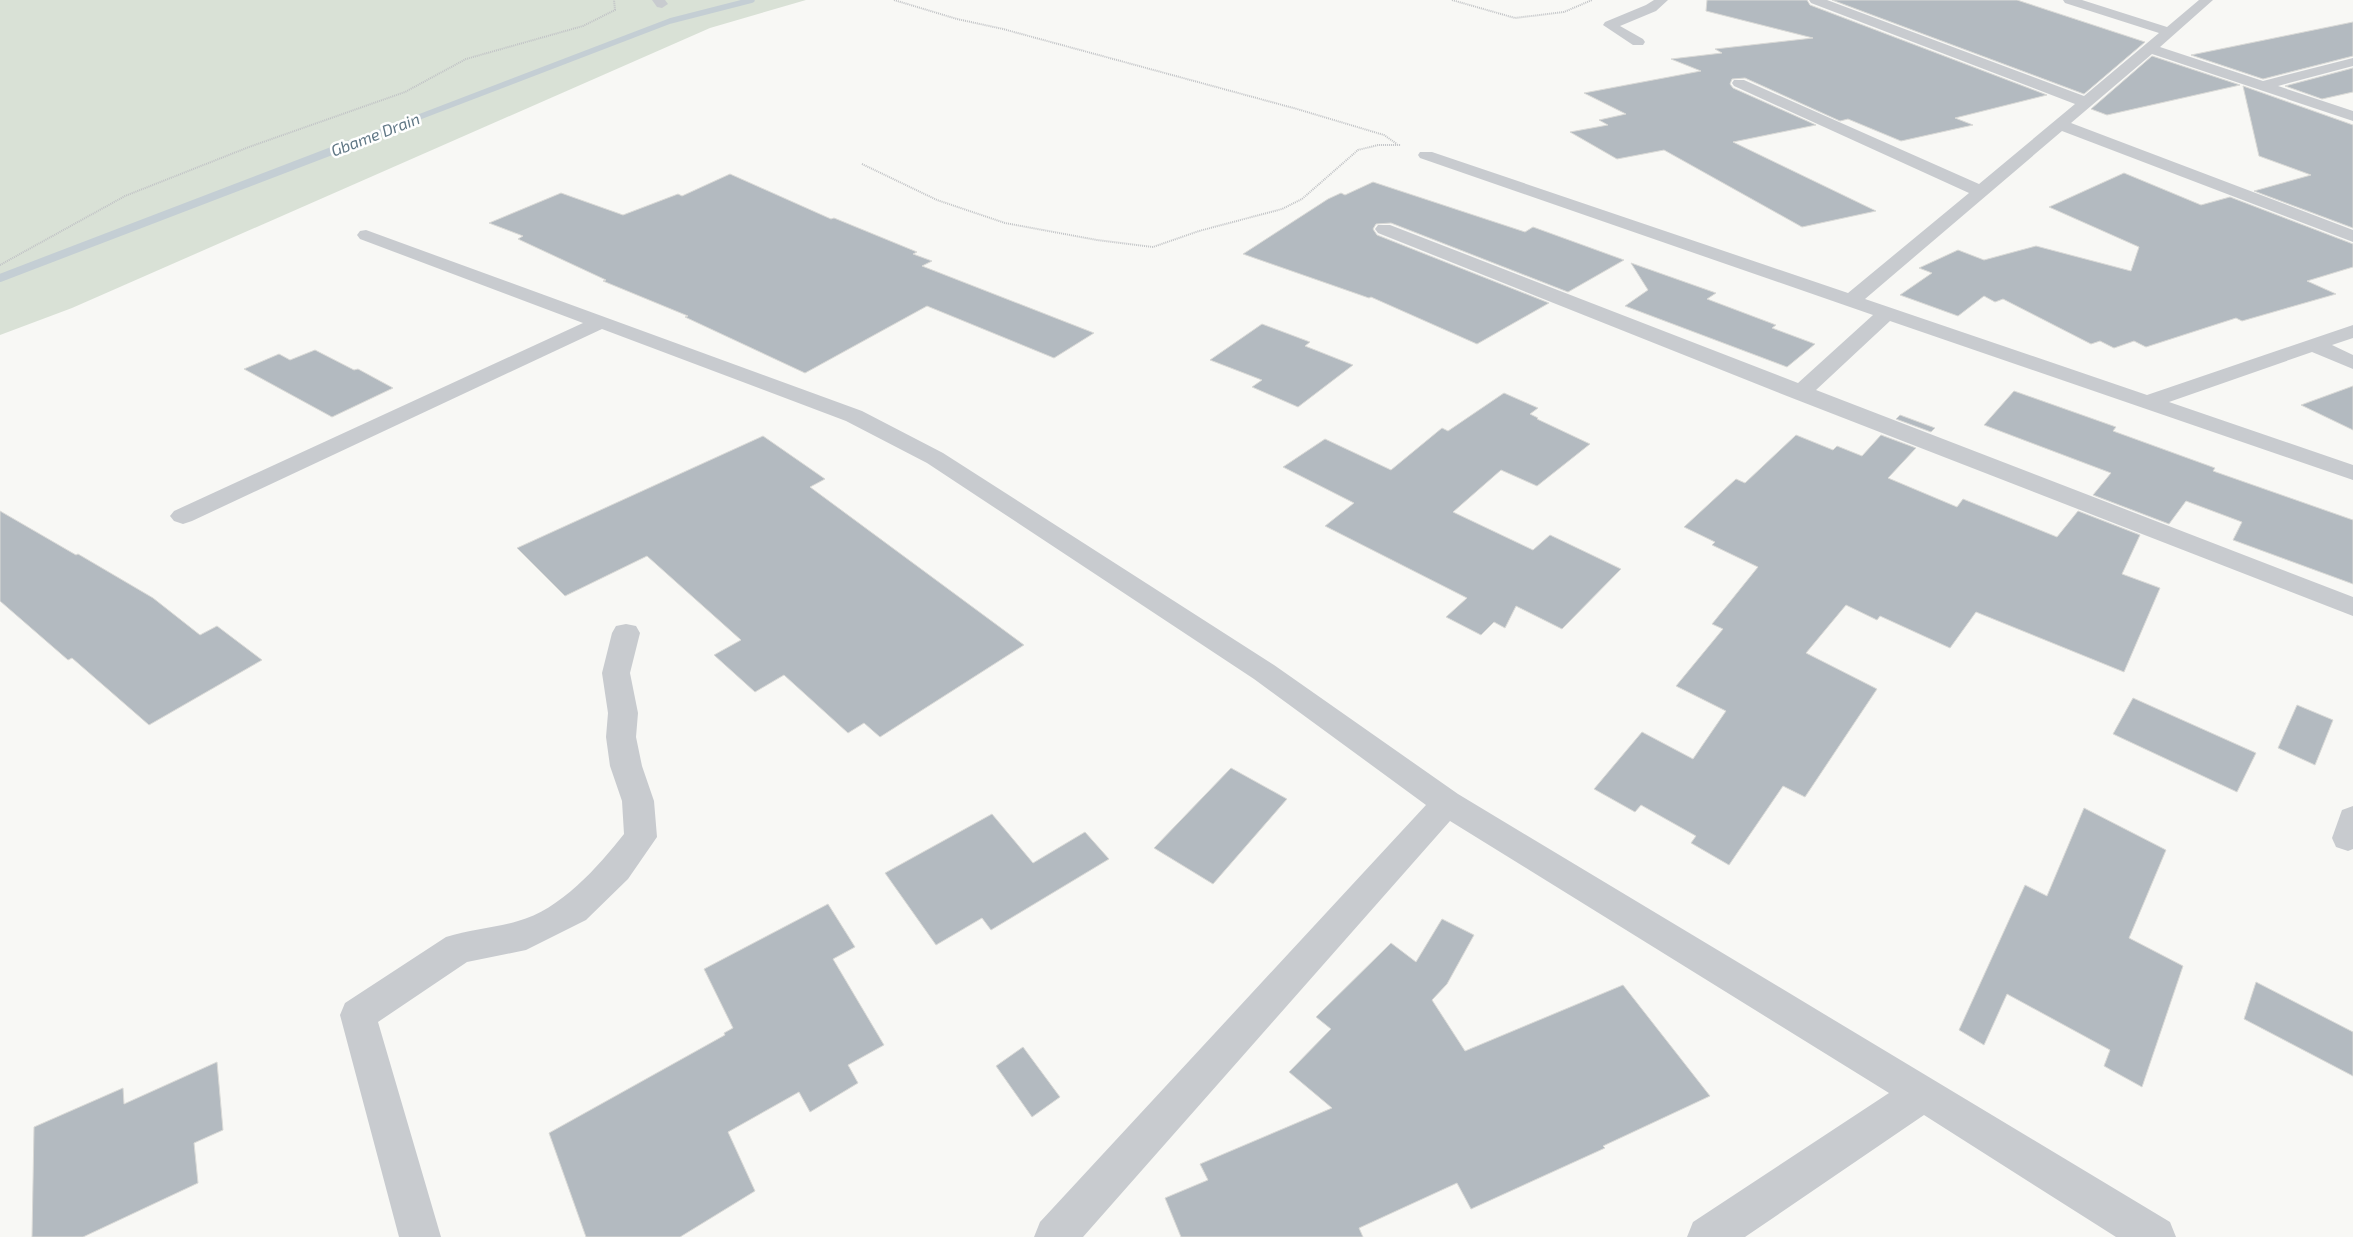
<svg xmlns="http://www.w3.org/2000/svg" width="2353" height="1237" font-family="'Exo 2',sans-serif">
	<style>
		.green { fill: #d9e1d6 }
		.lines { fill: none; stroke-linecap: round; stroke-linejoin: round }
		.stream-far1 { stroke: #c4ced4; stroke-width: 5.5 }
		.stream { stroke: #c4ced4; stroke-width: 8 }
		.building { fill: #b3bac0; stroke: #dadad7 }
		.path { stroke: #c1c3c6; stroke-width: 2; stroke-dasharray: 1 1; stroke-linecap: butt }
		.minor { fill: #c8cbcf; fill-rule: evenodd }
		.labels { text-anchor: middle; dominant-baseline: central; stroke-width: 5; stroke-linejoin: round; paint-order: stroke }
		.far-water-label { font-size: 16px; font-style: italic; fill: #607785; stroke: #fff }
	</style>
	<rect width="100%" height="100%" fill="#f8f8f5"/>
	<!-- green -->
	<path class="green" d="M0,0h806l-96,28 -638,280 -72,27z"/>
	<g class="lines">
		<!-- stream-far1 -->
		<path class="stream-far1" d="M346,145l324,-124 82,-21"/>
		<!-- stream -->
		<path class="stream" d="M0,278l350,-134"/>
	</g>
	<!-- building -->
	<g class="building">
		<path d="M1707,0h100l3,5 237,90 -92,23 18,7 -72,16 -53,-22 -8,2 -95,-43 -13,1 -2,5 3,4 83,37 -83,17 143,69 -74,16 -138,-77 -47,9 -47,-27 38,-7 -9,-5 27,-6 -42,-21 117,-22 -30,-12 51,-6 -7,-4 98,-11 -107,-27z"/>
		<path d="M1832,0h185l128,42 -61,52z"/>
		<path d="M2353,22v34l-90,23 -72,-24z"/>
		<path d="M2152,56l88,29 -133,30 -16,-6z"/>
		<path d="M2353,68v24l-31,7 -37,-13z"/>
		<path d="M2243,86l110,39v103l-99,-37 57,-16 -52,-19z"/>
		<path d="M2124,173l77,32 29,-8 123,47v23l-46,14 29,13 -94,27 -6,-3 -90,29 -12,-6 -20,7 -14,-7 -9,3 -88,-45 -8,3 -11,-6 -26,20 -58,-21 32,-22 -13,-5 39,-18 26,10 52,-14 95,25 8,-24 -90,-40z"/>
		<path d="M730,174l101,45 3,-1 83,34 -4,2 19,7 -10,5 172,67 -40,25 -127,-52 -122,67 -120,-56 3,-1 -85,-35 3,-1 -88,-41 5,-3 -34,-13 72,-30 62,22 55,-21 4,2z"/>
		<path d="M1373,182l152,50 8,-5 91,33 -56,32 -177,-69 -15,1 -3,5 4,6 172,68 -72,41 -106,-47 -2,1 -126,-44 85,-55 13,-6 4,2z"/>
		<path d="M1631,263l85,30 -9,6 69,26 -4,3 43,16 -28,23 -162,-61 23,-16z"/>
		<path d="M1262,324l48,18 -5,4 48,19 -55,42 -46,-20 10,-7 -52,-20z"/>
		<path d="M315,350l39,20 4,-1 35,19 -61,29 -88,-48 35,-15 11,6z"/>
		<path d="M2353,386v44l-52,-25z"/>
		<path d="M2014,391l102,36 -3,4 102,37 -2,3 140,49v64l-120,-44 9,-18 -56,-21 -17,23 -76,-29 18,-22 -127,-48z"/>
		<path d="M1504,393l34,15 -8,6 8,4 -1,1 53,25 -53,42 -36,-16 -48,42 80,38 17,-15 71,34 -59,60 -46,-23 -11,22 -11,-6 -13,13 -35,-18 21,-19 -142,-72 29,-23 -71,-36 42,-28 66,31 51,-42 6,3z"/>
		<path d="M1900,415l35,13 -4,4 -35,-13z"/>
		<path d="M1796,435l37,15 4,-4 25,10 19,-21 35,13 -28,30 69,29 6,-8 94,38 21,-26 62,24 -18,39 38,14 -36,84 -148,-60 -26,36 -70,-32 -3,4 -31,-15 -40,48 71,36 -72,108 -22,-11 -54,79 -38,-22 5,-7 -55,-31 -6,7 -41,-23 48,-57 51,27 33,-48 -50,-25 47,-57 -11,-5 46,-57 -46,-22 3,-3 -31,-15 52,-48 9,4z"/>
		<path d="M763,436l62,43 -15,8 214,158 -144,92 -16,-14 -16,10 -64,-58 -29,17 -41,-37 27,-15 -94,-84 -82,40 -48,-48z"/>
		<path d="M0,511l76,44 2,-1 75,44 47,37 17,-9 45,34 -113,65 -77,-67 -4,2 -68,-59z"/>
		<path d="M2133,698l123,55 -19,39 -124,-58z"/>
		<path d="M2297,705l36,15 -18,45 -37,-17z"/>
		<path d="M1231,768l56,31 -74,85 -59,-36z"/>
		<path d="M2084,808l82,42 -37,88 54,28 -41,121 -38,-21 6,-16 -103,-56 -23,51 -25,-15 66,-145 22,11z"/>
		<path d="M992,814l41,49 52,-31 24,27 -118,71 -9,-12 -46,27 -51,-72z"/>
		<path d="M828,904l27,43 -22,12 51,86 -36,20 10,18 -48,29 -11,-20 -71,40 27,59 -75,46h-94l-37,-104 176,-98 -1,-2 9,-5 -29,-59z"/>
		<path d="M1442,919l32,16 -27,49 -15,16 33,51 158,-66 87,111 -107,50 2,2 -134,61 -14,-26 -98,45 4,9h-182l-16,-39 43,-18 -8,-16 132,-56 -43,-36 42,-43 -15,-12 75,-74 25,19z"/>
		<path d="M2256,982l97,50v44l-109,-57z"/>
		<path d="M1023,1047l37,50 -28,20 -36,-51z"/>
		<path d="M217,1062l6,68 -29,13 4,40 -115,54h-51l2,-110 89,-39 1,16z"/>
	</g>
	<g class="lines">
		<!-- path -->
		<g class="path">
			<path d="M894,0l63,19 46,10 294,80 87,26 13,9"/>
			<path d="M1452,0l63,18 49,-6 28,-12"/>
			<path d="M862,164l75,36 68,23 92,17 56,7 46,-16 83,-22 20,-10 56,-49 20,-5h23"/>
			<path d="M0,265l125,-69 124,-49 156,-55 61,-33 117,-33 32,-16 -1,-10"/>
		</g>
		<!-- minor -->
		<g class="minor">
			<path d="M652,0h13l3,4 -6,4 -5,-1z"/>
			<path d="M1654,0h14l-12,11 -36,15 23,13 2,3 -2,3h-10l-30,-20 2,-3 41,-17z"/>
			<path d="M1809,0h18l257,96 75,-63 -94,-30 -2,-3h19l85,27 32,-27h14l-53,47 103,34 90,-23v8l-75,20 75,25v10l-201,-67 -81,69 282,107v12l-291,-111 -197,168 282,96 206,-70v13l-21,7 21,10v14l-41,-17 -143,50 184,63v15l-463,-159 -74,69 537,207v19l-561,-218 -414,-165 -3,-4 3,-4h12l408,158 75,-68 -453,-157 -2,-3 2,-3h12l416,141 121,-100 -235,-107 -2,-3 2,-3h10l235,104 96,-80 -264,-101z"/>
			<path d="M366,230l496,181 81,42 331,212 184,129 712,428 6,15h-60l-192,-122 -179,122h-58l6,-15 196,-129 -439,-272 -367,416h-49l6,-15 386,-417 -172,-126 -327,-216 -81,-42 -244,-92 -410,192 -9,3 -9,-3 -4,-5 4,-5 409,-188 -223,-84 -3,-4 3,-4z"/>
			<path d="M626,624l10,2 4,7 -10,40 8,40 -2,24 6,29 12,35 3,36 -29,42 -42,41 -60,30 -59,12 -89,60 63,215h-42l-59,-222 5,-12 101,-66c24,-8 49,-9 72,-16 42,-11 80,-54 106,-87l-2,-33 -12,-35 -4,-29 2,-24 -6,-40 10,-40 4,-7z"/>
			<path d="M2353,806v43l-5,2 -12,-4 -4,-9 10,-28z"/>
		</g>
	</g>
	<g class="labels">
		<!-- far-water labels -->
		<g class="far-water-label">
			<text transform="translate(375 134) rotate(-21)">Gbame Drain</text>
		</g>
	</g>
</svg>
